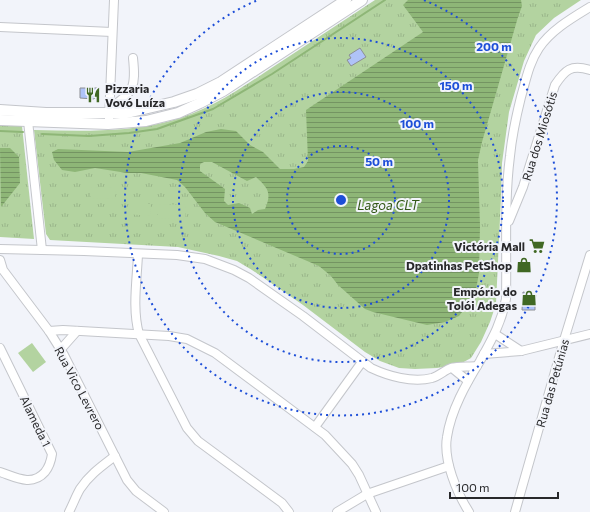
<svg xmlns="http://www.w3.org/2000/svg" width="590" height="512" font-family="Commissioner,sans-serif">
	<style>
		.park { fill: url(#park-tufts) }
		.pitch { fill: #b3d3a0 }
		.water { fill: url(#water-rules); fill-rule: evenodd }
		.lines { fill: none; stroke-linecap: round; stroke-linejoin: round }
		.stream { stroke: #8eb677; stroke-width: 2 }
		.building { fill: #afc3f8; stroke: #8d8f94 }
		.minor-casing { stroke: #c4c6cb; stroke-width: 10 }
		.major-casing { stroke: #c4c6cb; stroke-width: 12 }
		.minor { stroke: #fff; stroke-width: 8 }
		.major { stroke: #fff; stroke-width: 10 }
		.ring { fill: none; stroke: #1d4ed8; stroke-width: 2; stroke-dasharray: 2 4 }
		.labels { text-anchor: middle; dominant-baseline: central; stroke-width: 4; stroke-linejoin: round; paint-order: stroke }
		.poi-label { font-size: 12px; font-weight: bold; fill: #28282a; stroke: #f2f4fa; text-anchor: end }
		.street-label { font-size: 12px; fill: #28282a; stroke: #f2f4fa }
		.water-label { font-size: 13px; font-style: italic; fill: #335817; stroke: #f2f4fa }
		.centre { fill: #1d4ed8; stroke: #f2f4fa; stroke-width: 2 }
		.ring-label { font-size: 12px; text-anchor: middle; font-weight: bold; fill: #1d4ed8; stroke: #f2f4fa; stroke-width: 4; stroke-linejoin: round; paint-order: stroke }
	</style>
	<defs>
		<pattern id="park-tufts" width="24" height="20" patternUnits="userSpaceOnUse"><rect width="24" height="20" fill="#b3d3a0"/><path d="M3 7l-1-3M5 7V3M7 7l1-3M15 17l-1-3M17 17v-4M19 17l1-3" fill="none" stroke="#9ab58a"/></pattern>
		<pattern id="water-rules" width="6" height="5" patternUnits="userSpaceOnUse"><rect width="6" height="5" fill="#8eb677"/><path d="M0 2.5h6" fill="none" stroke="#749462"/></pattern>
	</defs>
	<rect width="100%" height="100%" fill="#f2f4fa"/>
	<!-- park -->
	<g class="park">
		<path d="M375,0h206l-27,18 -18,17 -12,26 -15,51 -7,51 -1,34 -5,107 -6,18 -9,20 -10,16 -11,6 -23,4 -22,1 -16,-1 -19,-7 -15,-9 -62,-47 -51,-35 -15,-9 -18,-5 -41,-9 -128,-7 -4,-6 -12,-104c45,1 91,3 136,-9 39,-10 73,-34 106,-56 33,-22 66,-43 99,-65z"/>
		<path d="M0,125l22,1 12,113 -34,-2z"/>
	</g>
	<!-- pitch -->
	<g class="pitch">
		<path d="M91,187l25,1 -1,11 -24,-1z"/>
		<path d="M129,204h22l-1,12 -22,-2z"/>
		<path d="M158,204l28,1 -1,15 -27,-2z"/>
		<path d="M32,343l14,19 -13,10 -15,-19z"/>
	</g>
	<!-- water -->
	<g class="water">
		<path d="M408,0h113l1,6 -4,11 -36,125 -4,18 2,66 -1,47 -4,22 -16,21 -14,6 -18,3 -54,-13 -8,-3 -27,-24 -7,-9 -12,-10 -104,-44 -10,-9 -20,-26 -8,-7 -36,-7h-14l-32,-5 -20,4 -13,-2 -8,-10 -2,-8 6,-3 70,3 52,-9 26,-11 15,-3 15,2 14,14 13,7 17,17h14l10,-2 4,-6 -2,-51 117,-78 -20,-27zM204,162h8l35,19 9,-4c12,11 16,16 9,32l-7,1 -6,4 -2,-6 -11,-5 -11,2 -4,-4 1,-12 -25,-18v-7z"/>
		<path d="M0,148h10l9,9 1,26 -19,24z"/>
	</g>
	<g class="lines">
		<!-- stream -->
		<g class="stream">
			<path d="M0,131l23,1"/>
			<path d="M42,134l47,2 40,-3 28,-4 56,-20 59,-35 113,-74"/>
		</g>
	</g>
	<!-- building -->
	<g class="building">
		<path d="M360,48l6,9 -15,9 -4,-6 4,-2 -2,-3z"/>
		<path d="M80,88h17v7l-1,3 -3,1 -13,-1z"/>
		<path d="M523,292l13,3 -1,7v8h-13z"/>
	</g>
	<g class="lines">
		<defs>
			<g id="minor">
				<path d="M0,27l112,5"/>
				<path d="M110,108c24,-16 26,-21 23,-50"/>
				<path d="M30,117l-2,4 14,129"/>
				<path d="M109,119l5,-119"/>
				<path d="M509,221l14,-34 32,-102c10,-15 16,-21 35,-15"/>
				<path d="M0,249l84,2 93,4 28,4 29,11 15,8 54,38 68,52c17,8 41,15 61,10 7,-2 13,-8 19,-10 8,-2 18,-1 26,-2"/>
				<path d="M138,254c-1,26 -6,54 1,80l48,94 11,13 84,62 7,9"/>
				<path d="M0,260l3,10 46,61 15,24 63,125 9,11 28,21"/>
				<path d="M49,331l14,-1 106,6 18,3 28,14 110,82 27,29 7,11 17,37"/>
				<path d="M495,334l26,17"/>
				<path d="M0,348l52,106c-1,7 -3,13 -7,18 -13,15 -30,5 -45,0"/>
				<path d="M61,349l16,-18"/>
				<path d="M484,354l37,-3 69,-17"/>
				<path d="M452,368l16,13"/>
				<path d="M315,427l47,-65"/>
				<path d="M69,512c4,-8 7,-16 11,-23 9,-14 22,-23 35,-33"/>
				<path d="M337,512l30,-18 82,-28"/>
				<path d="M469,512c-12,-19 -26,-52 -22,-75 4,-27 19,-53 33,-76 12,-22 21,-37 26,-62 1,-47 -2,-96 4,-143 2,-20 6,-39 11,-59 5,-17 8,-34 18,-49 12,-18 33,-30 51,-41"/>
				<path d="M515,512l49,-172 26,-85"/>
			</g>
			<g id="major">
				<path d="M0,110l46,3h81l47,-11 23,-8 24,-12 125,-82"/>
				<path d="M0,120l108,4 38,-3 32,-8 22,-10 23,-12 139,-91"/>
			</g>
		</defs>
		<!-- minor casing -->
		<use href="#minor" class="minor-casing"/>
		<!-- major casing -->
		<use href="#major" class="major-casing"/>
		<!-- minor -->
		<use href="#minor" class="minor"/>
		<!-- major -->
		<use href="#major" class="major"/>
	</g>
	<!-- distance rings -->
	<g class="ring">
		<circle cx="341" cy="200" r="54"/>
		<circle cx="341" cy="200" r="108"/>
		<circle cx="341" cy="200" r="162"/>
		<path d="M424 0A216 216 0 1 1 258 0"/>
	</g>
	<!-- icons -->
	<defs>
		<symbol id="restaurant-bare" viewBox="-9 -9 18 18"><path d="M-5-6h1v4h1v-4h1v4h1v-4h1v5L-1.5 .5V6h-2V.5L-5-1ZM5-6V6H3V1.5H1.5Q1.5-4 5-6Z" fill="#406823" stroke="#f2f4fa" stroke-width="2.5" paint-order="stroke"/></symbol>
		<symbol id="supermarket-bare" viewBox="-9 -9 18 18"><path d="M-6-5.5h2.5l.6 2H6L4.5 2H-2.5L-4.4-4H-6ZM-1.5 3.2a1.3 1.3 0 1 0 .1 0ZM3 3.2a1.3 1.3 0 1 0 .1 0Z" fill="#406823" stroke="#f2f4fa" stroke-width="2.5" paint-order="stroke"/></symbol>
		<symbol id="shop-bare" viewBox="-9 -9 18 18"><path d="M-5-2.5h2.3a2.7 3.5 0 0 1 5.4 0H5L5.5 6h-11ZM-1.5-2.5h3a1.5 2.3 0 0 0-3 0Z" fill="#406823" stroke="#f2f4fa" stroke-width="2.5" paint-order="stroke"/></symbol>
	</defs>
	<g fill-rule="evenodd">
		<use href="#restaurant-bare" x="82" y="84" width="22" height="22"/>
		<use href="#supermarket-bare" x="526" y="235" width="22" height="22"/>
		<use href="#shop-bare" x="513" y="254" width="22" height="22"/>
		<use href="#shop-bare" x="518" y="287" width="22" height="22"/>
	</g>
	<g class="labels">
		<!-- poi labels -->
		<g class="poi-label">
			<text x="105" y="88" text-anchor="start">Pizzaria<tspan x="105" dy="14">Vovó Luíza</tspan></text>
			<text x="525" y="246">Victória Mall</text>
			<text x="512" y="265">Dpatinhas PetShop</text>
			<text x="517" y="291">Empório do<tspan x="517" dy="14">Tolói Adegas</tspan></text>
		</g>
		<!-- street labels -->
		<g class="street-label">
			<text transform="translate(539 136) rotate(-73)">Rua dos Miosótis</text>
			<text transform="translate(552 383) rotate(-74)">Rua das Petúnias</text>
			<text transform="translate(80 388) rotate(62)">Rua Vico Levrero</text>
			<text transform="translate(36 421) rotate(64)">Alameda 1</text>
		</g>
		<!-- water labels -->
		<g class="water-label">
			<text x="388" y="205">Lagoa CLT</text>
		</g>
	</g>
	<circle cx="341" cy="200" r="6" class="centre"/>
	<g class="ring-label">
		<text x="494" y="51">200 m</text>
		<text x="456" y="90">150 m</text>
		<text x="417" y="128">100 m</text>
		<text x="379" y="166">50 m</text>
	</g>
	<!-- scale -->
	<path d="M450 492v6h108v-6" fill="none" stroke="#28282a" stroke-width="2"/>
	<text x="456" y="492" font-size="12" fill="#28282a" stroke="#f2f4fa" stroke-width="3" paint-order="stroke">100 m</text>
</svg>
